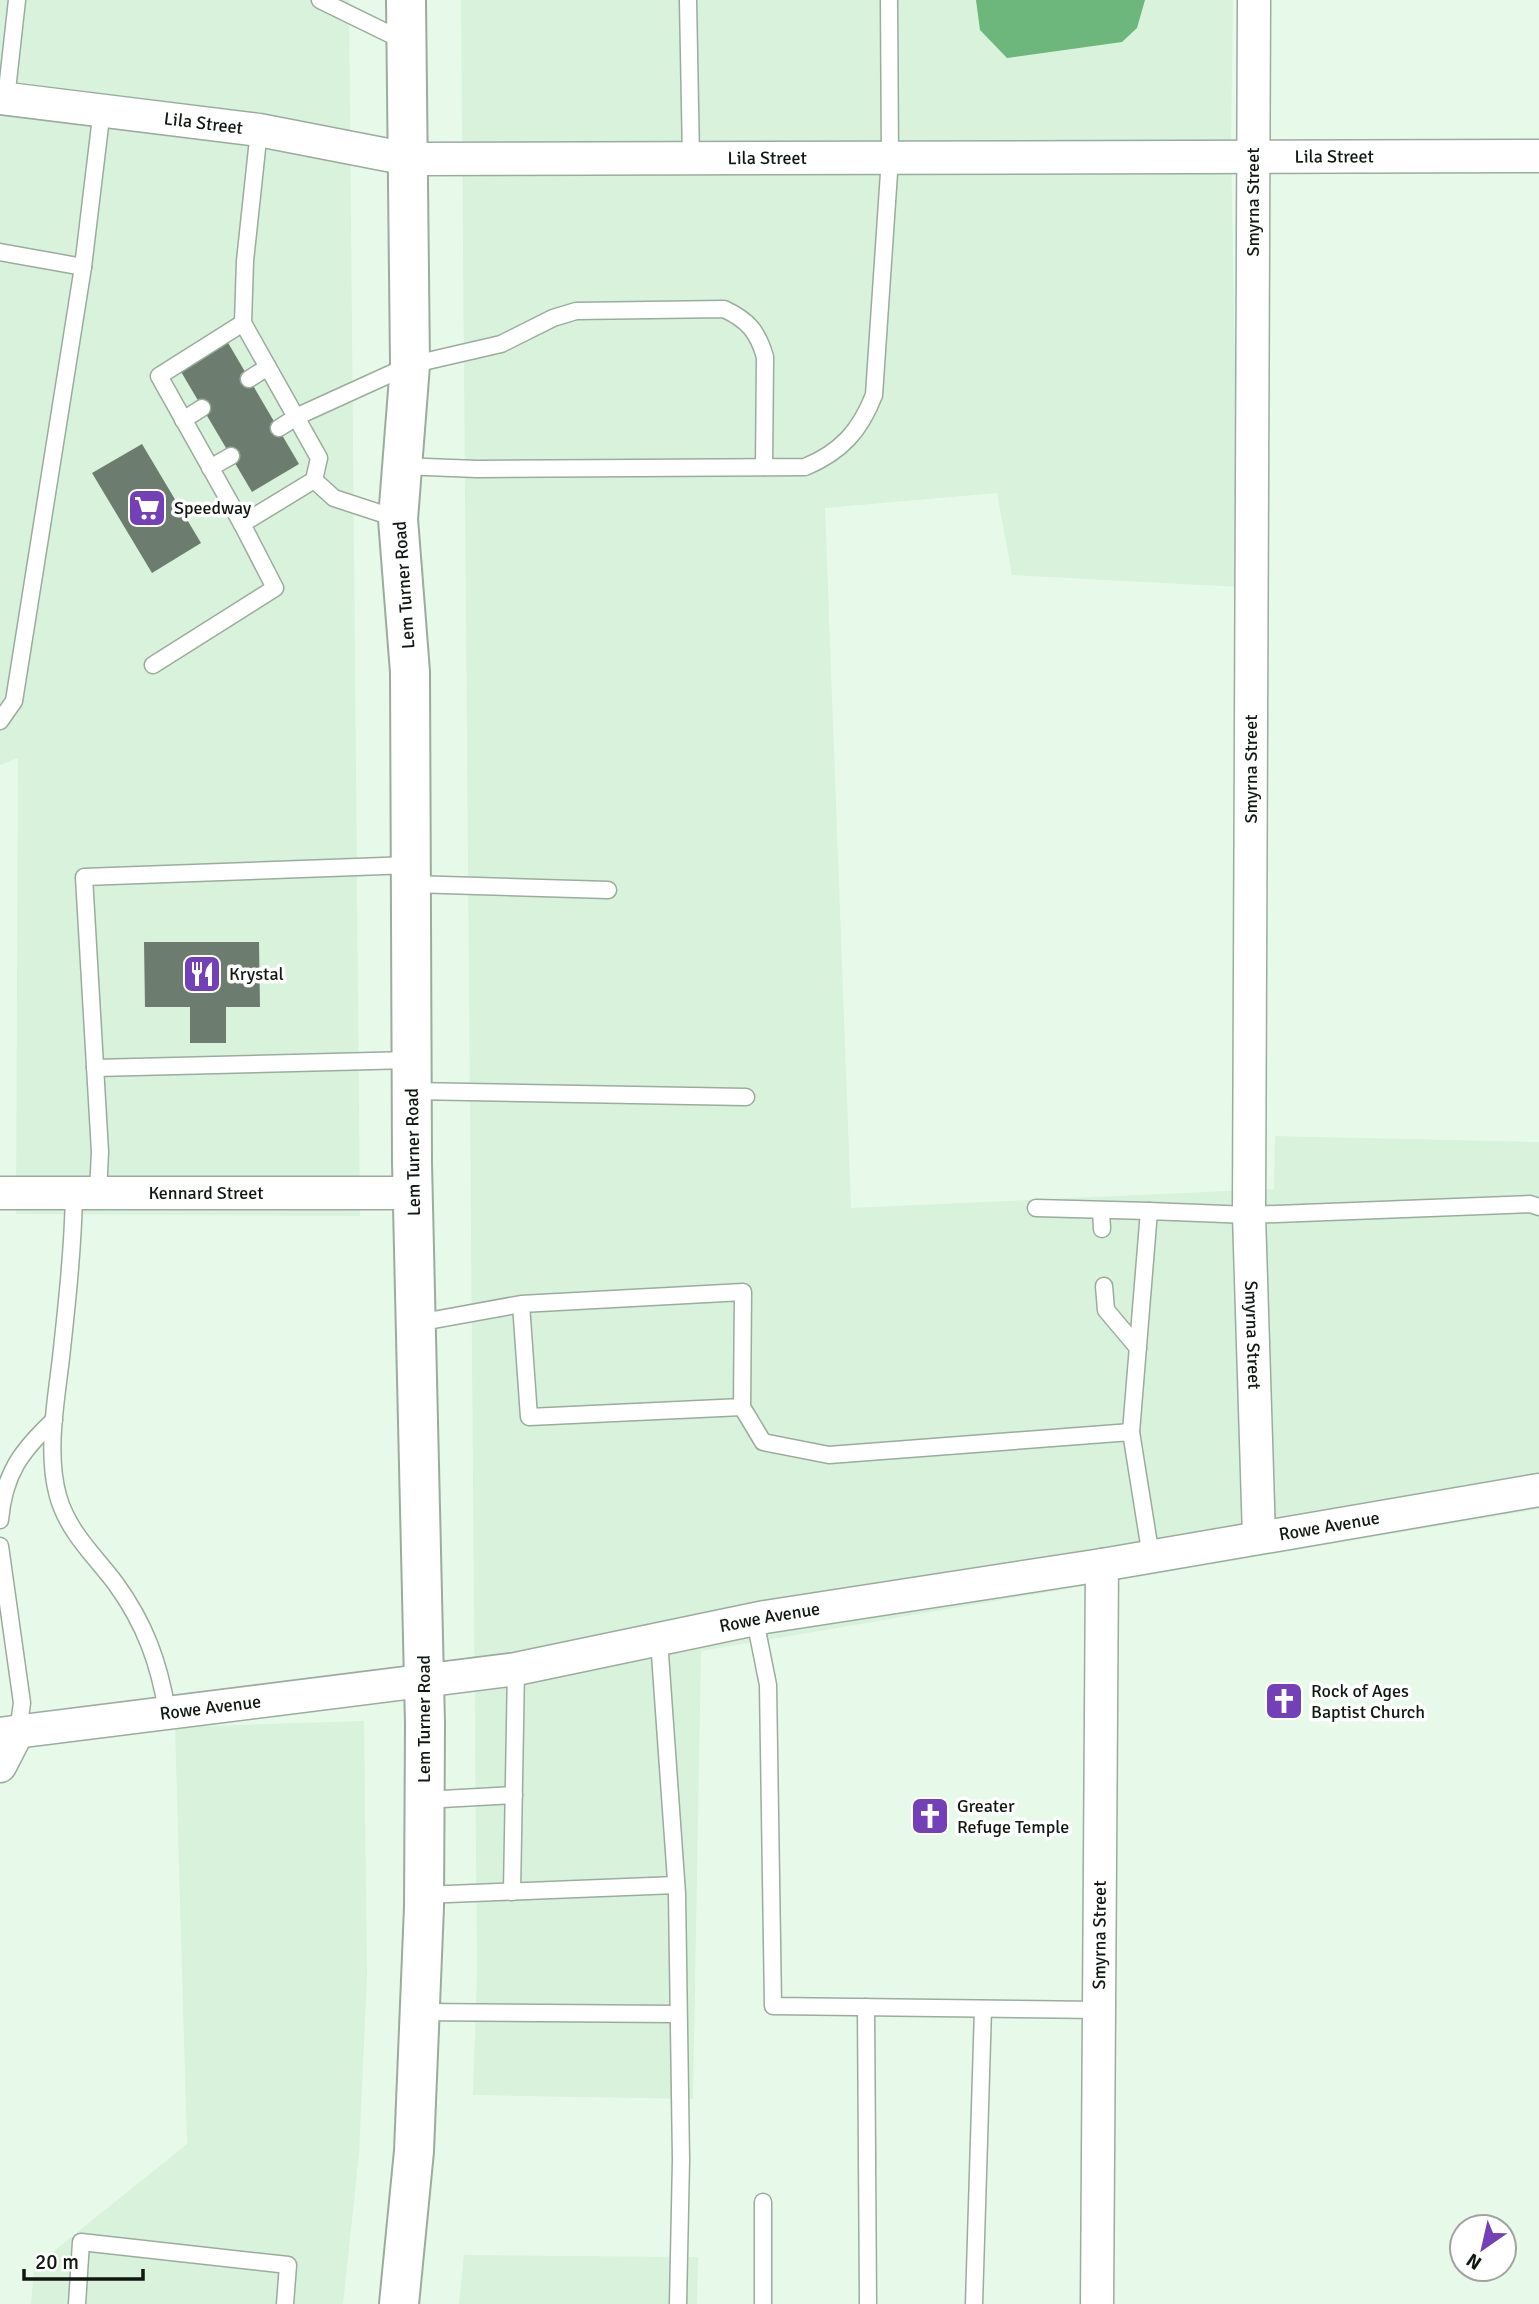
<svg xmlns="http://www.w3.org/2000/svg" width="1539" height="2304" font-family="Signika,sans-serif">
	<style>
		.built { fill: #d8f2dc }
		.water { fill: #6db67c }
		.building { fill: #6c7d6f }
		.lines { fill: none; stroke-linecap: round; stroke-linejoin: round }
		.service-casing { stroke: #9bac9d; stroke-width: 19 }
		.minor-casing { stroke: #9bac9d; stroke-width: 35 }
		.secondary-casing { stroke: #9bac9d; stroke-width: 42 }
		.service { stroke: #fff; stroke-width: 16 }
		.minor { stroke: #fff; stroke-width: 32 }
		.secondary { stroke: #fff; stroke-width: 38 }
		.labels { text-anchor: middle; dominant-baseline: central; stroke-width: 7; stroke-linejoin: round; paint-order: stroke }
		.street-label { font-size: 18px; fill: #111812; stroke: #fff }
		.poi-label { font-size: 18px; fill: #111812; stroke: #fff; text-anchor: start }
	</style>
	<rect width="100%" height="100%" fill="#e7faea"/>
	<!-- built -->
	<g class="built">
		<path d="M0,0h349l11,1216 -344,-2 2,-456 -18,7z"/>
		<path d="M461,0h772l-2,145 8,442 -227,-12 -15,-82 -172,15 26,700 423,-19 1,-53 264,6v367l-838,142 -8,448 -220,-4 4,-123z"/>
		<path d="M364,1721l3,254 -8,179 -16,150h-312l3,-37 153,-123 -12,-417z"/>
		<path d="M464,2255l234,2 -1,47h-238z"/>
	</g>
	<!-- water -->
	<path class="water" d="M976,0h169l-8,28 -15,14 -115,16 -27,-28z"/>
	<!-- building -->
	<g class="building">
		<path d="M227,341l72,123 -47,28 -72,-122z"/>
		<path d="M142,444l59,99 -49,30 -60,-100z"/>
		<path d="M144,942h115l1,65h-34v36h-36v-36h-45z"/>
	</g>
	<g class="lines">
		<defs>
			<g id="service">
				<path d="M320,0l86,42"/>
				<path d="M688,0l3,158"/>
				<path d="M6,99l11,-99"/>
				<path d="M0,252l83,15 19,-158"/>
				<path d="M249,379l19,-12"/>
				<path d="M183,420l19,-12"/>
				<path d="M279,428l19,-12 112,-51 91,-21 52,-26 23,-7 148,-2c24,11 34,23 41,48l-1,110"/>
				<path d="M401,466l76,3 328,-2c36,-15 55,-36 69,-72l16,-237 -1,-158"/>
				<path d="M210,468l21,-12"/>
				<path d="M314,480l20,18 64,21"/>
				<path d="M242,524l-83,-148 84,-53"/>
				<path d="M153,665l122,-77 -33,-64 72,-44 5,-22 -76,-135 2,-62 14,-131"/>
				<path d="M0,721l14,-20 69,-434"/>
				<path d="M411,884l197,6"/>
				<path d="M95,1068l316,-8"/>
				<path d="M412,1091l334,6"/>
				<path d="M74,1193c-1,55 -7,110 -13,165 -5,43 -15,95 -3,138 10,36 37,60 58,88 29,40 43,79 51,127"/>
				<path d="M98,1193l2,-41 -16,-275 327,-12"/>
				<path d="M1036,1208l113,3"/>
				<path d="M1101,1210l1,19"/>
				<path d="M1104,1286l2,24 32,38"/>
				<path d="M417,1323l104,-19 8,113 213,-10 1,-115 -222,12"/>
				<path d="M742,1407l21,35 66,13 302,-23 20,125"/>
				<path d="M1131,1432l18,-221 100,4 281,-11 9,3"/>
				<path d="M0,1520c4,-46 21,-69 54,-100"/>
				<path d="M0,1546l22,157 -4,28"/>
				<path d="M755,1620l13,65 5,321 326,4"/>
				<path d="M659,1640l18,254 4,266 -3,144"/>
				<path d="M424,1800l90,-5"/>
				<path d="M512,1892l4,-223"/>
				<path d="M424,1895l252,-10"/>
				<path d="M866,2007l2,297"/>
				<path d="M419,2012l258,2"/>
				<path d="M77,2304l4,-62 207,23 -3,39"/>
				<path d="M763,2304v-102"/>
				<path d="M974,2304l9,-295"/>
			</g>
			<g id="minor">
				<path id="s1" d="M1254,0l-5,1215 10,322"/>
				<path id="s2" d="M0,98l259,32 149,29 1131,-3"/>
				<path id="s3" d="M0,1193h414"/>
				<path id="s4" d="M0,1734l516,-65 249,-52 337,-52 437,-75"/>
				<path d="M0,1766l18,-35"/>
				<path id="s5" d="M1097,2304l5,-739"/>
			</g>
			<path id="secondary" d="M399,2304l15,-153 10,-244 1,-183 -13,-561 -2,-491 -12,-153 12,-154 -4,-365"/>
		</defs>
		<!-- service casing -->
		<use href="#service" class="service-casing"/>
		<!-- minor casing -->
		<use href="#minor" class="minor-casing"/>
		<!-- secondary casing -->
		<use href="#secondary" class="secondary-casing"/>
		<!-- service -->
		<use href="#service" class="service"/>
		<!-- minor -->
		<use href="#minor" class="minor"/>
		<!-- secondary -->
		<use href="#secondary" class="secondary"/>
	</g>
	<!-- icons -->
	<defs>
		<symbol id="supermarket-square" viewBox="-11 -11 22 22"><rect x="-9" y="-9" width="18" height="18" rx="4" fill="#7340b7" stroke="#fff"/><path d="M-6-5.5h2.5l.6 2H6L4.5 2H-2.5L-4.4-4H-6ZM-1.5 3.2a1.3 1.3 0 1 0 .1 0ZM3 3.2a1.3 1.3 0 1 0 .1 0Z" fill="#fff"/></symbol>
		<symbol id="restaurant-square" viewBox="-11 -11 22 22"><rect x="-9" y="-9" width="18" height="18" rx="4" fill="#7340b7" stroke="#fff"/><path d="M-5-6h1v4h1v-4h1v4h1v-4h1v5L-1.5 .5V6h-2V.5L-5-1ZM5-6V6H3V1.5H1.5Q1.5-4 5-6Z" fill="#fff"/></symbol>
		<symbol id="church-square" viewBox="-11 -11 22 22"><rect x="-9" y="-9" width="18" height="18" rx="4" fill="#7340b7" stroke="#fff"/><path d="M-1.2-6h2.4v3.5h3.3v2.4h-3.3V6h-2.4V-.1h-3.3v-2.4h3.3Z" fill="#fff"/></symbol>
	</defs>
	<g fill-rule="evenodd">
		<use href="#supermarket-square" x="125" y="486" width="44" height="44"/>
		<use href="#restaurant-square" x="180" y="952" width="44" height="44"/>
		<use href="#church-square" x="1262" y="1679" width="44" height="44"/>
		<use href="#church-square" x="908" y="1794" width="44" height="44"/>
	</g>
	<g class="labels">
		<!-- street labels -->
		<g class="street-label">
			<text stroke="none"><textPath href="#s2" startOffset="205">Lila Street</textPath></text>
			<text stroke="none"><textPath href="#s2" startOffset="772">Lila Street</textPath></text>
			<text stroke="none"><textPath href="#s2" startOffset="1339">Lila Street</textPath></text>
			<text transform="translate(1253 202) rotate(-90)">Smyrna Street</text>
			<text transform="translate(404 585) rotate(-94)">Lem Turner Road</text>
			<text transform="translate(1251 769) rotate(-90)">Smyrna Street</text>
			<text transform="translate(413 1152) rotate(-91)">Lem Turner Road</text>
			<text stroke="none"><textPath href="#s3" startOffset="206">Kennard Street</textPath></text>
			<text stroke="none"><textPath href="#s1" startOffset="1335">Smyrna Street</textPath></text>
			<text stroke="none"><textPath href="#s4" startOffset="1346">Rowe Avenue</textPath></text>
			<text stroke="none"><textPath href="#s4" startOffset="779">Rowe Avenue</textPath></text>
			<text stroke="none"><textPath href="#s4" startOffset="212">Rowe Avenue</textPath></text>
			<text transform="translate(424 1719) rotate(-90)">Lem Turner Road</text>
			<text stroke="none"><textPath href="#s5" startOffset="369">Smyrna Street</textPath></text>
		</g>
		<!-- poi labels -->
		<g class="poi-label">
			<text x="174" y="508">Speedway</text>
			<text x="229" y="974">Krystal</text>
			<text x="1311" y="1691">Rock of Ages<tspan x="1311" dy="21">Baptist Church</tspan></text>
			<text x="957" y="1806">Greater<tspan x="957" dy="21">Refuge Temple</tspan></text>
		</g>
	</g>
	<!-- north arrow -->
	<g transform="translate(1483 2248) rotate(214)"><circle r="33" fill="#ffffff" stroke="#a0a3a0" stroke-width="2"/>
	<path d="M0-5L12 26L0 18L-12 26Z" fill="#7340b7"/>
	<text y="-10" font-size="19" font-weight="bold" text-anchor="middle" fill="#111812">N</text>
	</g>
	<!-- scale -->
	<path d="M24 2269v10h119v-10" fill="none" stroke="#111812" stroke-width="3.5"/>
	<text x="35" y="2269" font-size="21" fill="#111812" stroke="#ffffff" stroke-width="5" paint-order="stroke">20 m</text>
</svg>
